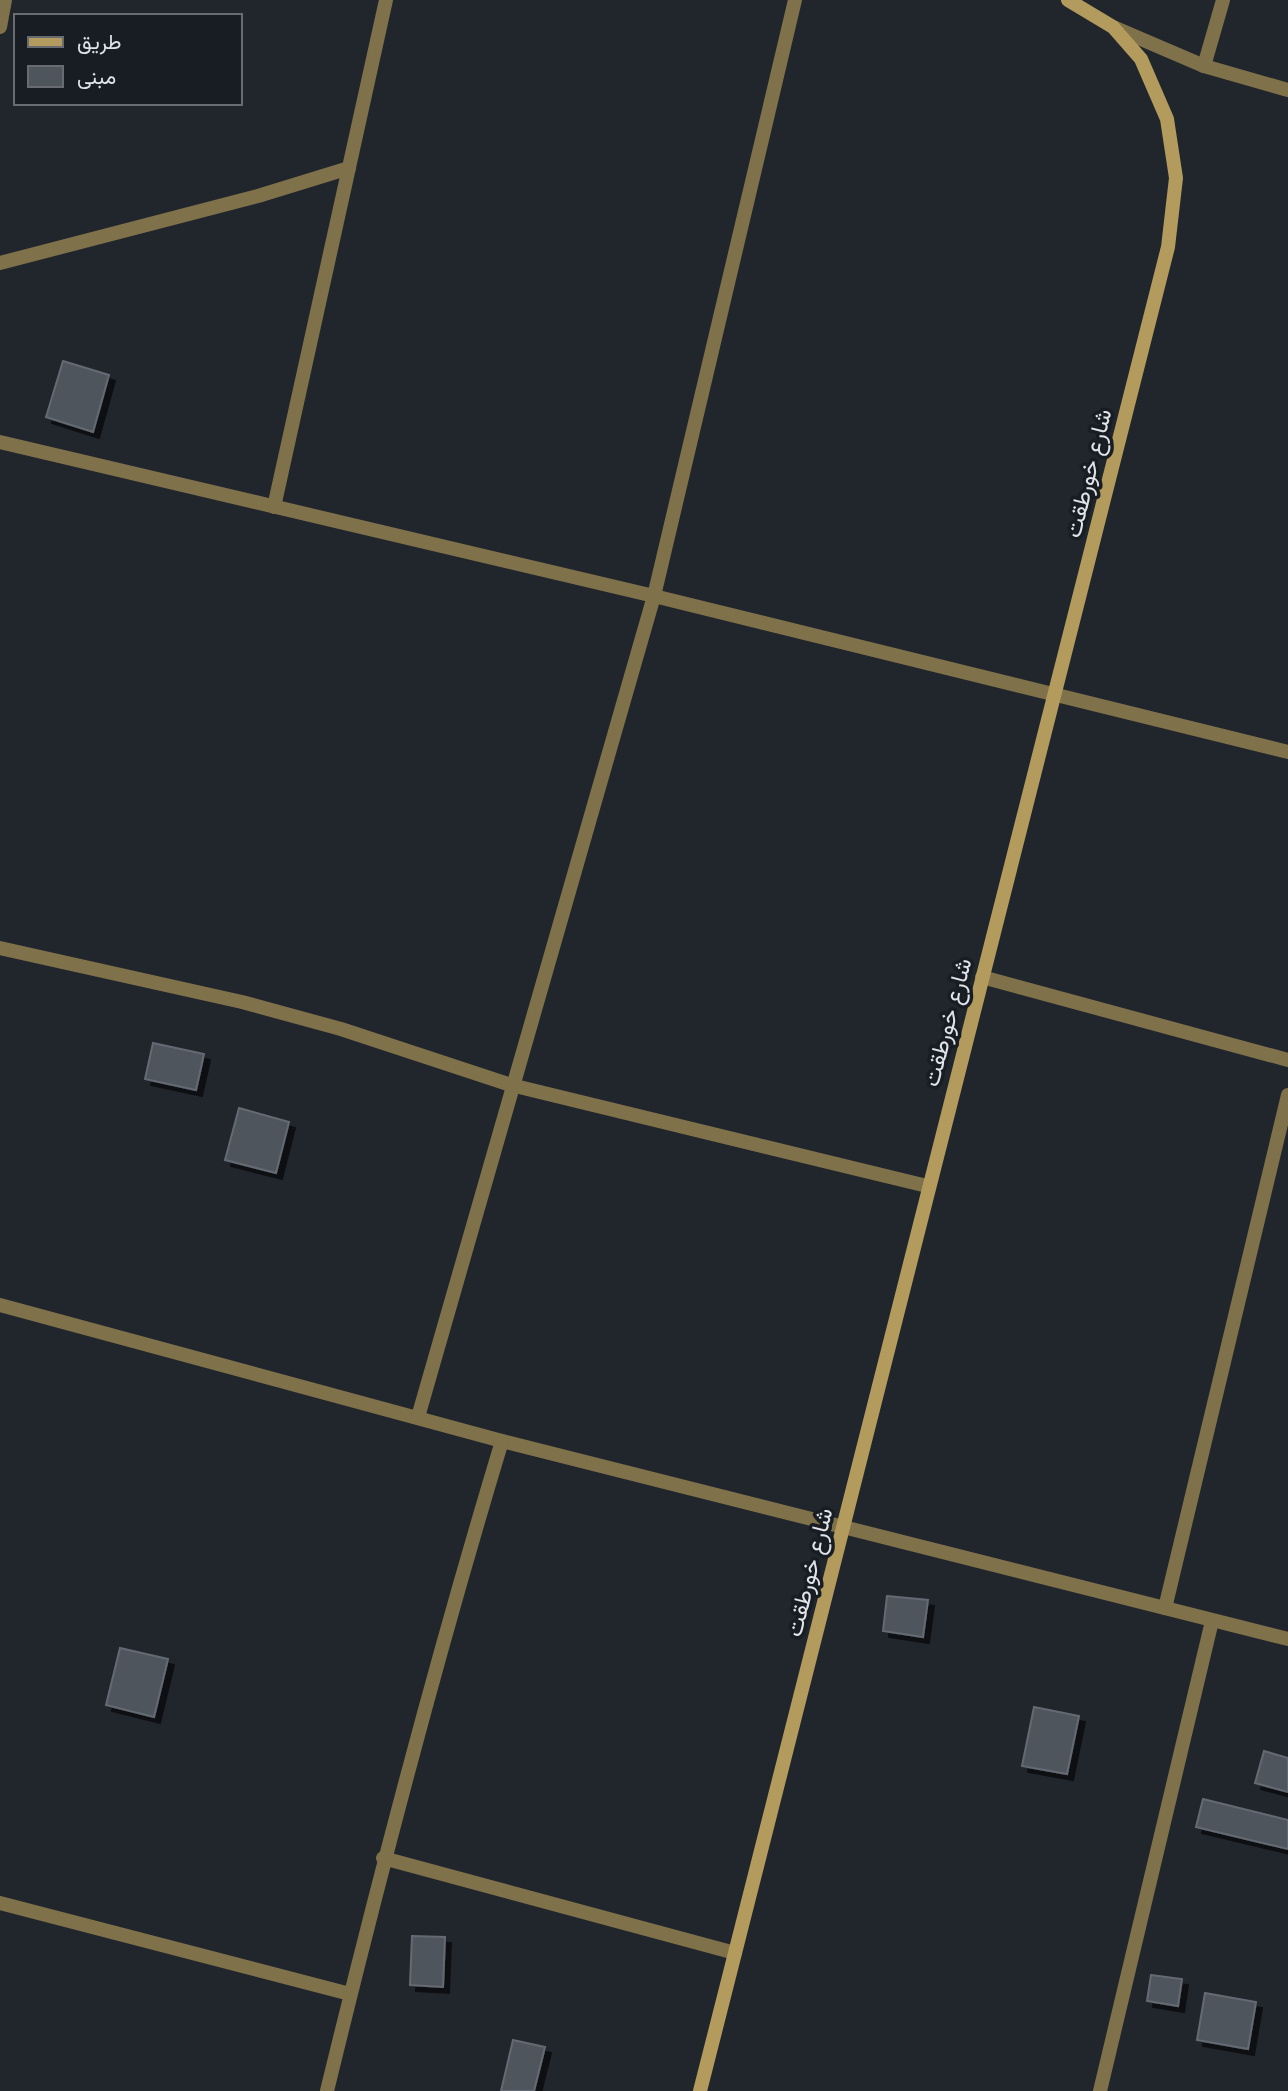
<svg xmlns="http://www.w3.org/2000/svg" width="1288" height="2091" font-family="Lato,Vazirmatn,sans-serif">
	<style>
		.building { fill: #4f555d; stroke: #646a73; stroke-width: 2; filter: url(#shadow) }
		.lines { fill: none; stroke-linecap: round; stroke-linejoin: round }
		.street { stroke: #7f714a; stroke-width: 14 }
		.secondary { stroke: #b29b5c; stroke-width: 14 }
		.labels { text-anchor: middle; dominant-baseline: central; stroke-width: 7; stroke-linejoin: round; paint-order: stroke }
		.street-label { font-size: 23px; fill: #e0e3e8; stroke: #181d23 }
	</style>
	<defs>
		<filter id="shadow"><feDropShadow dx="6" dy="6" stdDeviation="0" flood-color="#0009"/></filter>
	</defs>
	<rect width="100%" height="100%" fill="#21262d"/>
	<!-- building -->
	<g class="building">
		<path d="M63,361l46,14 -16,57 -47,-15z"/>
		<path d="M153,1043l51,11 -8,36 -51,-11z"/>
		<path d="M239,1108l50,14 -13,51 -51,-13z"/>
		<path d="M887,1596l41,4 -5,37 -40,-6z"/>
		<path d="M120,1648l48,11 -14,58 -48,-12z"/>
		<path d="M1034,1707l45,9 -12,58 -45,-8z"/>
		<path d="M1264,1751l24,7v34l-33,-9z"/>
		<path d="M1203,1799l85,21v29l-92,-22z"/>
		<path d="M412,1936l33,1 -2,50 -33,-2z"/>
		<path d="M1151,1975l31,4 -4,27 -31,-5z"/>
		<path d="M1205,1993l51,9 -8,47 -51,-9z"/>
		<path d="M513,2040l32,7 -11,44h-33z"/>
	</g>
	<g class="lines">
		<!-- street -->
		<g class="street">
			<path d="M0,27l5,-27"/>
			<path d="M1113,27l91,39 84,24"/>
			<path d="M1204,66l19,-66"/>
			<path d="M0,263l258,-67 91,-28"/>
			<path d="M0,442l654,154 634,156"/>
			<path d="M274,507l112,-507"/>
			<path d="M0,948l242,54 99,27 170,56 416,101"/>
			<path d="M982,977l306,83"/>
			<path d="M0,1305l502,136 786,198"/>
			<path d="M418,1417l236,-821 141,-596"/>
			<path d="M1165,1608l123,-513"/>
			<path d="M383,1858l352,95"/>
			<path d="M0,1903l350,91"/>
			<path d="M327,2091c53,-218 110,-435 175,-650"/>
			<path d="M1100,2091l112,-470"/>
		</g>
		<!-- secondary -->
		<path class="secondary" d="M700,2091l468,-1844 8,-69 -9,-59 -26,-60 -28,-32 -45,-27"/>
	</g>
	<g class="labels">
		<!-- street labels -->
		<g class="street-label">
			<text transform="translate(1087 473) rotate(-76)">شارع خورطقت</text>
			<text transform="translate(946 1022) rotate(-75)">شارع خورطقت</text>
			<text transform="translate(808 1572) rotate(-76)">شارع خورطقت</text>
		</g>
	</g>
	<!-- legend -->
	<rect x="14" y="14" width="228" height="91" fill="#181d23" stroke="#686c72" stroke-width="2"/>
	<rect x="28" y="37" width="35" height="10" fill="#b29b5c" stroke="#686c72" stroke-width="2"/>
	<text x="77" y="49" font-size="21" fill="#e0e3e8">طريق</text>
	<rect x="28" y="66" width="35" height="21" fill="#4f555d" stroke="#686c72" stroke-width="2"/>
	<text x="77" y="84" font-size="21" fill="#e0e3e8">مبنى</text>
</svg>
